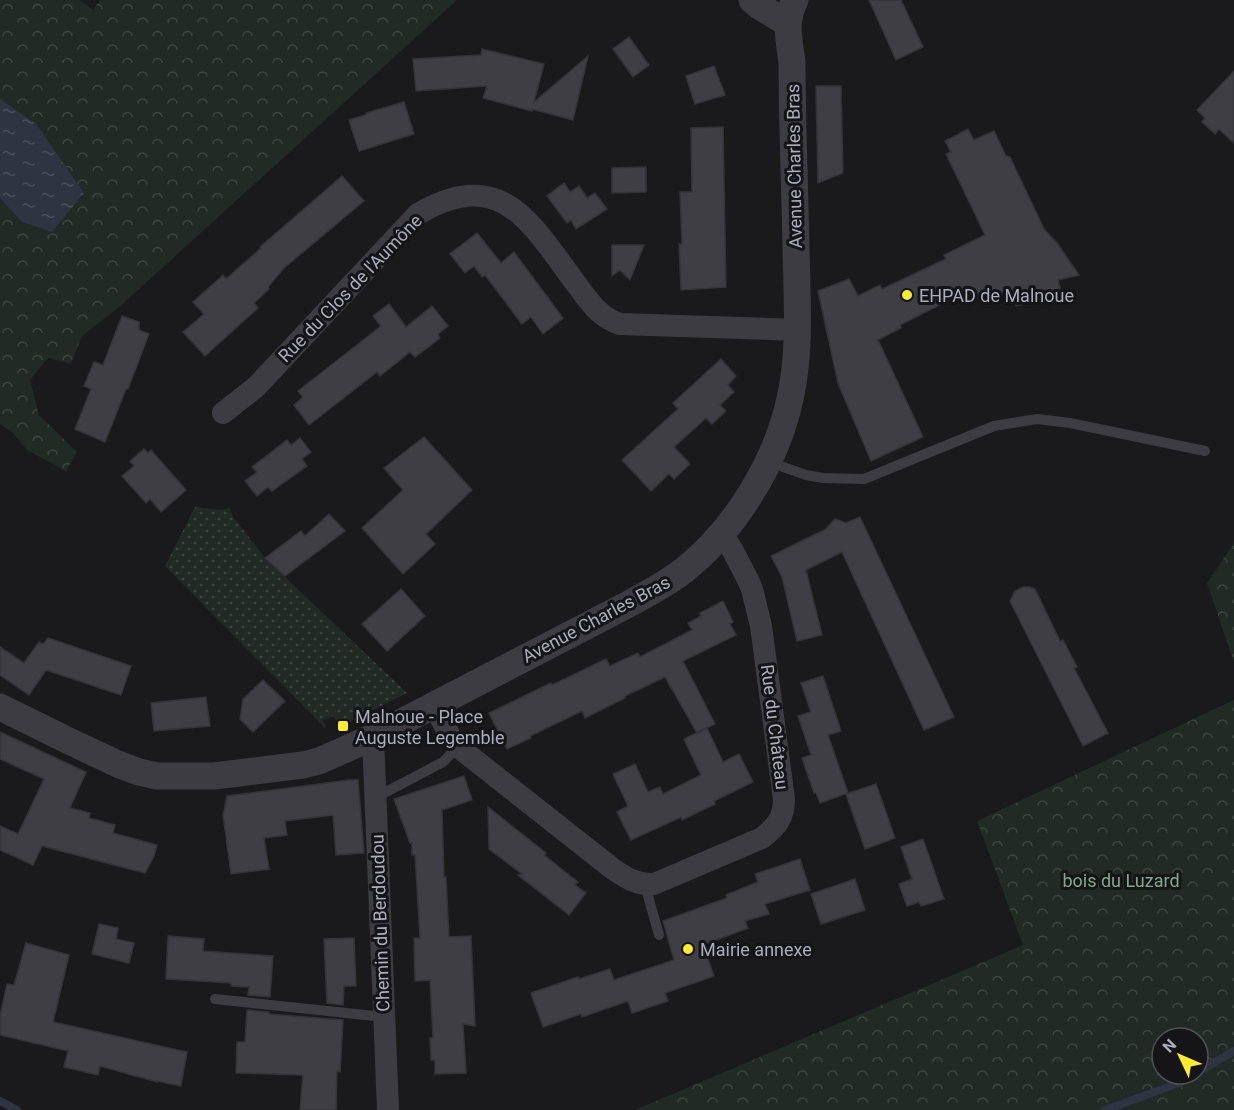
<svg xmlns="http://www.w3.org/2000/svg" width="1234" height="1110" font-family="Roboto,sans-serif">
	<style>
		.forest { fill: url(#forest-crowns); fill-rule: evenodd }
		.park { fill: url(#park-dots) }
		.water { fill: url(#water-ripples) }
		.lines { fill: none; stroke-linecap: round; stroke-linejoin: round }
		.stream { stroke: #2e3441; stroke-width: 8 }
		.building { fill: #3f3e44; stroke: #343338; stroke-width: 1.5 }
		.service { stroke: #3d3c43; stroke-width: 10 }
		.minor { stroke: #3d3c43; stroke-width: 22 }
		.tertiary { stroke: #3d3c43; stroke-width: 27 }
		.poi-dot { fill: #fdeb30; stroke: #151417; stroke-width: 2 }
		.labels { text-anchor: middle; dominant-baseline: central; stroke-width: 6; stroke-linejoin: round; paint-order: stroke }
		.street-label { font-size: 18px; fill: #abacbc; stroke: #151417 }
		.poi-label { font-size: 18px; fill: #abacbc; stroke: #151417; text-anchor: start }
		.park-label { font-size: 18px; fill: #81a88d; stroke: #151417 }
	</style>
	<defs>
		<pattern id="forest-crowns" width="20" height="18" patternUnits="userSpaceOnUse" patternTransform="scale(1.5)"><rect width="20" height="18" fill="#212a24"/><path d="M2 6a3 3 0 1 1 6 0M12 15a3 3 0 1 1 6 0" fill="none" stroke="#3f4642"/></pattern>
		<pattern id="park-dots" width="8" height="8" patternUnits="userSpaceOnUse" patternTransform="scale(1.5)"><rect width="8" height="8" fill="#212a24"/><path d="M2 2h.1M6 6h.1" fill="none" stroke="#3f4642" stroke-width="1.8" stroke-linecap="round"/></pattern>
		<pattern id="water-ripples" width="26" height="14" patternUnits="userSpaceOnUse" patternTransform="scale(1.5)"><rect width="26" height="14" fill="#2e3441"/><path d="M2 4q2-2 4 0t4 0M15 11q2-2 4 0t4 0" fill="none" stroke="#4a4f5a"/></pattern>
	</defs>
	<rect width="100%" height="100%" fill="#1a191c"/>
	<!-- forest -->
	<g class="forest">
		<path d="M0,0h79l14,10 7,-10h357l-339,308 -36,28 -11,28 -23,-6 -18,22 9,35 38,37 -11,19 -39,-21 -15,-18 -12,-8z"/>
		<path d="M1234,543v119l-27,-79z"/>
		<path d="M1234,700v410h-599l388,-165 -46,-124zM1162,1038h36v36h-36z"/>
	</g>
	<!-- park -->
	<path class="park" d="M195,507l27,3 7,-2 5,10 31,40 142,135 -68,34 -5,-11 -11,4 3,7 -1,1 -160,-162z"/>
	<!-- water -->
	<path class="water" d="M0,99l36,25 48,69 -32,39 -30,-10 -22,-24z"/>
	<g class="lines">
		<!-- stream -->
		<g class="stream">
			<path d="M1198,1072l36,-21"/>
			<path d="M0,1101l17,9"/>
			<path d="M1105,1110l74,-27 16,-9"/>
		</g>
	</g>
	<!-- building -->
	<g class="building">
		<path d="M869,0h32l22,47 -27,13z"/>
		<path d="M629,37l20,28 -16,12 -20,-28z"/>
		<path d="M482,49l62,15 -10,38 54,-46 -15,64 -41,-11v2l-49,-13 4,-12 -71,5 -3,-32 68,-4z"/>
		<path d="M714,66l11,29 -30,9 -9,-28z"/>
		<path d="M1234,71v72l-15,-14 -4,5 -13,-12 3,-4 -8,-8z"/>
		<path d="M816,86h25l2,87 -25,10z"/>
		<path d="M404,102l10,32 -55,17 -10,-31 17,-5v-2z"/>
		<path d="M723,127l3,160 -45,3 -2,-46h3l-2,-52h12l-1,-64z"/>
		<path d="M968,129l6,11 20,-9 12,25 4,1 34,72 13,14 22,32 -21,5 3,12 -27,7v3l-18,4 -4,-16 -34,8 -3,-5 -10,5 -2,-5 -63,32 1,3 -23,12 45,97 -52,24 -33,-78 -20,-92 31,-12 9,17 22,-11 2,4 64,-30 -2,-4 41,-20 -39,-81 5,-2 -6,-11z"/>
		<path d="M646,167v25l-34,1v-25z"/>
		<path d="M342,176l22,25 -80,67 -16,19 1,2 -15,14 4,5 -53,48 -22,-24 21,-18 -11,-12 30,-27 3,4 35,-31 -1,-1z"/>
		<path d="M564,183l6,9 9,-6 8,12 8,-5 12,16 -31,20 -5,-9 -4,3 -20,-27z"/>
		<path d="M477,233l24,30 13,-11 49,66 -20,16 -12,-17 -9,7 -37,-49 -3,2 -8,-11 -9,7 -15,-19z"/>
		<path d="M612,245h32l-14,35 -10,-10 -8,6z"/>
		<path d="M389,304l17,23 26,-21 16,20 -10,8 2,4 -25,19 -5,-5 -30,24 -3,-4 -68,53 -15,-20 9,-8 -5,-6 83,-65 -8,-10z"/>
		<path d="M122,316l17,6v8l10,4 -21,55h-2l-21,53 -30,-13 16,-40 -7,-3 10,-24 9,3z"/>
		<path d="M721,359l15,17 -8,9 6,7 -14,13 6,6 -14,13 -6,-6 -32,29 16,17 -16,15 -5,-5 -18,17 -29,-31 56,-51 -5,-6z"/>
		<path d="M424,437l48,53 -46,44 9,10 -32,30 -41,-46 41,-38 -19,-22z"/>
		<path d="M300,438l11,14 -9,7 5,7 -35,25 -4,-4 -11,9 -12,-15 12,-9 -5,-5 35,-27 4,5z"/>
		<path d="M144,449l4,4 3,-3 35,40 -25,22 -11,-13 -4,4 -24,-27 12,-10 -4,-5z"/>
		<path d="M329,514l16,17 -60,45 -20,-18 36,-27 4,5z"/>
		<path d="M860,517l94,200 -30,13 -82,-178 -36,18 16,65 -25,6 -15,-64 -11,-21 55,-27 9,-10 11,4z"/>
		<path d="M1023,587h6l6,2 25,52 3,-1 14,27 -3,1 34,65 -25,13 -73,-145 5,-10z"/>
		<path d="M401,589l24,27 -38,35 -25,-27z"/>
		<path d="M723,601l10,21 -3,2 6,11 -53,26 32,63 -18,9 -32,-56 -40,19v2l-40,20 -3,-7 -52,25 1,2 -24,11 -18,-36 62,-30 1,2 54,-26 4,7 28,-13 2,4 52,-27 -4,-7 13,-7 -1,-3z"/>
		<path d="M48,638l83,28 -10,29 -75,-25 -17,25 -29,-20v-28l24,16 15,-21 4,2z"/>
		<path d="M823,676l18,55 -13,4 20,58 -28,10 -4,-10h-2l-12,-35 9,-3 -13,-39 13,-4 -10,-29z"/>
		<path d="M263,680l22,21 -32,31 -13,-13 3,-20z"/>
		<path d="M206,697l4,29 -56,5 -3,-28z"/>
		<path d="M707,728l16,34 16,-8 14,28 -39,19 1,3 -33,16 -1,-3 -50,23 -14,-28 11,-6 -15,-32 22,-10 13,28 12,-5 3,7 38,-19 -17,-36z"/>
		<path d="M0,732l86,40 -16,36 20,5 -1,5 26,7 -2,8 44,12 -3,11 -9,17 -103,-27 -9,19 -33,-15v-24l18,8 26,-55 -44,-20z"/>
		<path d="M464,776l8,24 -30,10 2,67h2l3,60 22,-1 4,90 -12,-2 3,49 -31,1v-14h-4l-1,-22h3l-3,-58 -15,1 -1,-43h6l-5,-83h-3v-12h-2l-16,-44z"/>
		<path d="M349,780h9l6,73 -28,2 -3,-40 -48,6 2,14 -23,3 5,31 -38,5 -8,-59 4,-19z"/>
		<path d="M876,784l19,54 -30,11 -19,-55z"/>
		<path d="M488,807l58,46 -2,2 34,27 -3,3 11,8 -17,22 -51,-40 4,-1 -33,-25z"/>
		<path d="M923,839l21,60 -23,7 -2,-4 -12,4 -8,-22 13,-5 -11,-32z"/>
		<path d="M800,859l10,31 -45,14 4,10 -24,7 3,7 -45,17 11,31 -49,17 3,8 -36,12 -4,-12 -46,16 -1,-3 -38,13 -12,-34 47,-16 1,2 31,-10 4,11 60,-20 -11,-39 64,-23 -1,-3 32,-13 -3,-8z"/>
		<path d="M855,879l10,31 -44,14 -10,-30z"/>
		<path d="M99,924l19,4 -2,11 18,4 -5,20 -37,-9z"/>
		<path d="M168,936l36,3 -1,12 70,5 -3,41 -22,-2 1,-8 -18,-1v-3l-65,-4z"/>
		<path d="M354,938l2,48h-12l-1,19 -16,-2 -3,-64z"/>
		<path d="M26,943l43,12 -16,67 134,30 -6,34 -24,-5v1l-57,-16 -2,9 -34,-8 4,-16 -68,-16v-19l7,-32 7,1z"/>
		<path d="M247,1010l22,2v2l74,6 -3,52 -3,-1 -1,39h-36l3,-35 -67,-2 1,-31h8z"/>
	</g>
	<g class="lines">
		<!-- service -->
		<g class="service">
			<path d="M769,462l37,13 17,3 41,1 130,-53 43,-7 33,4 135,28"/>
			<path d="M376,793l10,-1 57,-30 6,-6 8,-10"/>
			<path d="M645,885l14,50"/>
			<path d="M215,999l169,18"/>
		</g>
		<!-- minor -->
		<g class="minor">
			<path d="M223,413l33,-26 162,-173c84,-50 114,11 159,71 12,16 23,33 43,39l178,6"/>
			<path d="M434,705l17,33 6,8 156,123c13,9 24,16 41,15l108,-46c15,-12 22,-20 22,-39l-23,-173 -9,-37 -4,-9 -16,-31 -11,-16"/>
			<path d="M373,737l15,373"/>
		</g>
		<!-- tertiary -->
		<g class="tertiary">
			<path d="M752,0l7,6 28,17"/>
			<path d="M0,707l71,35 49,23 19,7 18,4h57l89,-11 16,-4 54,-24 252,-131c20,-11 40,-21 58,-35 52,-41 93,-108 107,-172 11,-49 7,-100 6,-150 -1,-62 -4,-124 -4,-187 -3,-23 -8,-40 3,-62"/>
		</g>
	</g>
	<!-- markers -->
	<g class="poi-dot">
		<circle cx="907" cy="295" r="6"/>
		<rect x="337" y="720" width="12" height="12" rx="3"/>
		<circle cx="688" cy="949" r="6"/>
	</g>
	<g class="labels">
		<!-- street labels -->
		<g class="street-label">
			<text transform="translate(794 166) rotate(-91)">Avenue Charles Bras</text>
			<text transform="translate(350 288) rotate(-46)">Rue du Clos de l'Aumône</text>
			<text transform="translate(596 619) rotate(-28)">Avenue Charles Bras</text>
			<text transform="translate(775 727) rotate(83)">Rue du Château</text>
			<text transform="translate(380 923) rotate(-92)">Chemin du Berdoudou</text>
		</g>
		<!-- poi labels -->
		<g class="poi-label">
			<text x="919" y="295">EHPAD de Malnoue</text>
			<text x="355" y="716">Malnoue - Place<tspan x="355" dy="21">Auguste Legemble</tspan></text>
			<text x="700" y="949">Mairie annexe</text>
		</g>
		<!-- park labels -->
		<g class="park-label">
			<text x="1121" y="880">bois du Luzard</text>
		</g>
	</g>
	<!-- north arrow -->
	<g transform="translate(1180 1056) rotate(314)"><circle r="28" fill="#151417" stroke="#515159" stroke-width="1.5"/>
	<path d="M0-4.5L10 22L0 15L-10 22Z" fill="#fdeb30"/>
	<text y="-9" font-size="16" font-weight="bold" text-anchor="middle" fill="#abacbc">N</text>
	</g>
</svg>
